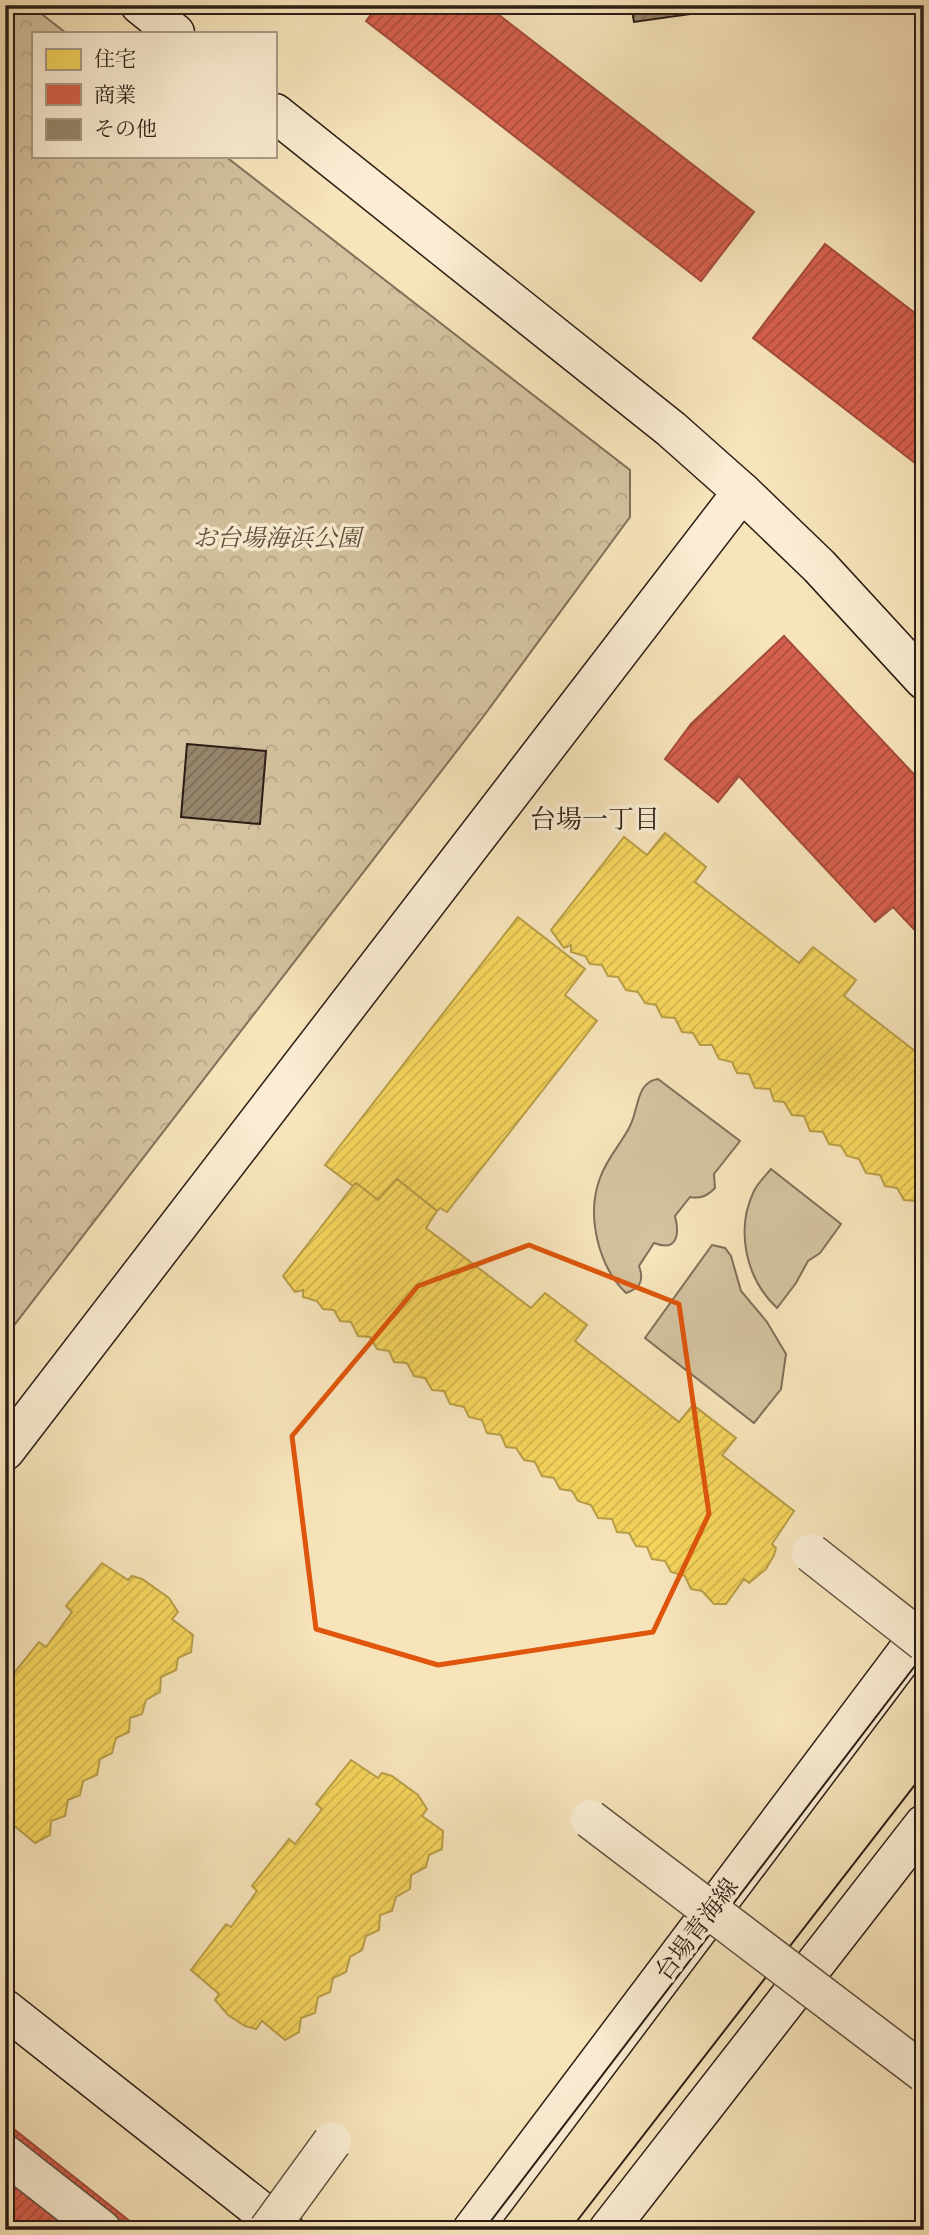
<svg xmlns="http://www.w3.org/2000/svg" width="929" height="2235" font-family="'IM FELL English','Noto Serif JP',serif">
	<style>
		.grass { fill: #d4c29f; stroke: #80705a; stroke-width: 2 }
		.park { fill: url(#park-crowns); stroke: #80705a; stroke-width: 2 }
		.homes { fill: url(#homes-hatch); stroke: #b99e47; stroke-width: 2 }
		.shops { fill: url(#shops-hatch); stroke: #a34c3c; stroke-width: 2 }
		.building { fill: url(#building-hatch); stroke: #2c1e15; stroke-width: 2 }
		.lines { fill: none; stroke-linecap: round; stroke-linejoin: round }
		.street-casing { stroke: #5f503e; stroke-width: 41 }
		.secondary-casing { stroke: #2c1e15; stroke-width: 41 }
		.street { stroke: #faedd3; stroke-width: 38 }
		.secondary { stroke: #faedd3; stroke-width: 38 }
		.tram { stroke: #2c1e15; stroke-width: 2 }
		.street-bridge-casing { stroke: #5f503e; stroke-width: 41; stroke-linecap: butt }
		.street-bridge { stroke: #faedd3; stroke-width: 38 }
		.marked { fill: none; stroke: #df560c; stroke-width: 5; stroke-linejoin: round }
		.labels { text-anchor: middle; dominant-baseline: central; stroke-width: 7; stroke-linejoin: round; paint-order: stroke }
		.park-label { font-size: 24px; font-style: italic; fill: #5e4f3e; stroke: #faedd3 }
		.street-label { font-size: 24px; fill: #2c1e15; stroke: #faedd3 }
		.neighbourhood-label { font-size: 26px; fill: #2c1e15; stroke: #faedd3 }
	</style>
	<defs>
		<pattern id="park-crowns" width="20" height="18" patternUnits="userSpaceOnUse" patternTransform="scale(1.75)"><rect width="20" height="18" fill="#d4c29f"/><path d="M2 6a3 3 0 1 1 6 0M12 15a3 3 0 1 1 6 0" fill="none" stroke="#b6a688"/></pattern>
		<pattern id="homes-hatch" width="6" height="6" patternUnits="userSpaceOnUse" patternTransform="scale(1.75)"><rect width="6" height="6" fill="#f6d55c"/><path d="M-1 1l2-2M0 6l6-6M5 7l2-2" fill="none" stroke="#d3b64f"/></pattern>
		<pattern id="shops-hatch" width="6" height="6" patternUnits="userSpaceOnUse" patternTransform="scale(1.75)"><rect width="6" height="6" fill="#d6604d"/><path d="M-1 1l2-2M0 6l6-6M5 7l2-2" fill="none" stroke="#ae4f3f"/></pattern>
		<pattern id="building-hatch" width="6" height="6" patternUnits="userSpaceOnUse" patternTransform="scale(1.75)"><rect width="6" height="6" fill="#96856b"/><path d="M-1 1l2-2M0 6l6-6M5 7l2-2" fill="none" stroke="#7b6c57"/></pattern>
	</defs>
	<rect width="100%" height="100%" fill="#f7e4bb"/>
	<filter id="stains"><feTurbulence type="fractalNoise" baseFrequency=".00286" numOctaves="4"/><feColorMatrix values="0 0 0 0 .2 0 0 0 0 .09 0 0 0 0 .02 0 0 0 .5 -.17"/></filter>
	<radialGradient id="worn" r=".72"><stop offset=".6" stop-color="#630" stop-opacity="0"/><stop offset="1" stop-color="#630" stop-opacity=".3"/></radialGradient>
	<!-- grass -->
	<g class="grass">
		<path d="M658,1079l82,62 -26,33 1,14c-8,8 -14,11 -25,9l-15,19c5,19 2,36 -21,27l-15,23c5,14 2,22 -13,27 -28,-27 -40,-78 -26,-115 7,-20 21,-34 30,-52 9,-17 6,-44 28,-47z"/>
		<path d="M771,1169l70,55 -21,29 -12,8 -12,22 -19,25c-31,-29 -42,-78 -23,-117 4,-8 11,-15 17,-22z"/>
		<path d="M712,1245l13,3 6,8 10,35 26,31 19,32 -5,35 -27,34 -109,-85z"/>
	</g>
	<!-- park -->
	<path class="park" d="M5,5h25l36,28h-33v123h192l405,314v47l-147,200 -478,620z"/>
	<!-- homes -->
	<g class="homes">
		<path d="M665,833l41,34 -11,15 104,81 14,-16 43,33 -12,16 80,62v156l-4,-1 -5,-12 -11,-1 -7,-12 -12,-2 -5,-11 -14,-2 -7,-14 -12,-3 -6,-10 -12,-2 -6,-12 -13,-1 -6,-15 -12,-1 -8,-13 -10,-1 -4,-12 -15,-1 -6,-14 -12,-1 -5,-11 -13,-3 -7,-14h-12l-7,-12 -11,-1 -7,-14 -13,-1 -6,-12 -11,-2 -7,-11 -12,-2 -8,-13 -10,-1 -6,-11 -12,-1 -5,-8 -14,-4v-7l-7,3 -13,-18 73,-93 23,18z"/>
		<path d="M518,917l67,52 -20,26 32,26 -150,191 -7,-4 -3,3 -40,-32 -19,21 -22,-17 -3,3 -28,-21z"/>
		<path d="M397,1179l40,32 -11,17 105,80 14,-15 42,32 -12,16 104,81 14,-17 43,33 -14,17 72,56 -22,33 4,4 -2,7 -8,14 -17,14 -5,-4 -18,25h-12l-12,-13 -11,-2 -6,-13 -14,-4 -6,-11 -13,-2 -5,-12 -11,-1 -7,-13 -12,-1 -5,-13 -14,-1 -7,-13 -13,-4 -6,-10 -12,-2 -6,-11 -12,-2 -7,-14 -11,-2 -8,-12 -10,-1 -5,-12 -14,-2 -5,-13 -13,-3 -5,-10 -14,-3 -6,-13 -12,-1 -7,-12 -11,-2 -7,-13 -13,-1 -5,-11 -12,-2 -7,-12 -12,-1 -7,-14 -11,-1 -6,-11 -11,-1 -6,-8 -14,-4v-7l-8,2 -12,-16 70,-90 3,-3 22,17z"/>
		<path d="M102,1563l26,17 4,-4 10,3 27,19 9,14 -6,7 21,16 -2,17 -13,6 -2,12 -15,7 -1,15 -14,8 -4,14 -12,4 -1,14 -13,6 -4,15 -12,6 -3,16 -14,6 -3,14 -12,5 -3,16 -14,5 -1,14 -15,8 -23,-19 -7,8v-135l2,-3 -2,-10 34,-42 7,5 26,-35 -6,-6z"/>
		<path d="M351,1760l27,18 4,-5 10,3 26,19 9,14 -5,7 21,15 -1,18 -13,6 -3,12 -15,8 -1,14 -14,8 -4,14 -12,4 -1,15 -13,6 -4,14 -12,7 -4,15 -13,6 -3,14 -12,5 -3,16 -14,5 -2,14 -14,8 -23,-19 -6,8 -11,-3 -17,-11 -13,-15 4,-6 -28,-24 35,-46 5,3 26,-36 -5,-5 37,-47 6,5 27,-35 -6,-5z"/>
	</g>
	<!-- shops -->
	<g class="shops">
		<path d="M378,5h108l268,207 -53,69 -335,-260z"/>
		<path d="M825,244l99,76v150l-171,-132z"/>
		<path d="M784,636l140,149v155l-31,-33 -18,15 -136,-146 -21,26 -53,-43 26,-35z"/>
		<path d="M5,2122l136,108h-136z"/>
	</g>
	<!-- building -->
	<g class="building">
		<path d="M631,5h124l-121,17z"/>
		<path d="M187,744l79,7 -6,73 -79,-7z"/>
	</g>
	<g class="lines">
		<defs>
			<path id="street" d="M5,2154l97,76"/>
			<g id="secondary">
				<path d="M140,5l35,28"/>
				<path d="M275,113l396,316 71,63 77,74 105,114"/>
				<path d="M5,1451l737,-959"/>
				<path d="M5,2009l280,221"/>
				<path d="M472,2230l452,-601"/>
				<path d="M608,2230l316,-406"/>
			</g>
		</defs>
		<!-- street casing -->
		<use href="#street" class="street-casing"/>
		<!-- secondary casing -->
		<use href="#secondary" class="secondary-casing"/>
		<!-- street -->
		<use href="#street" class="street"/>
		<!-- secondary -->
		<use href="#secondary" class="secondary"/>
		<!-- tram -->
		<g class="tram">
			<path d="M484,2230l440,-576"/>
			<path d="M570,2230l354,-457"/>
		</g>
		<defs>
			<g id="street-bridge">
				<path d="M811,1553l113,89"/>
				<path d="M590,1819l334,254"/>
				<path d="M268,2230l64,-88"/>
			</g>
		</defs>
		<!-- street-bridge casing -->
		<use href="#street-bridge" class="street-bridge-casing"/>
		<!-- street-bridge -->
		<use href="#street-bridge" class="street-bridge"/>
	</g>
	<!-- marked area -->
	<path class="marked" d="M529,1245l150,59 30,210 -56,118 -215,33 -122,-36 -24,-193 126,-150z"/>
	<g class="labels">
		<!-- park labels -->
		<g class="park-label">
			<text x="277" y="539">お台場海浜公園</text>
		</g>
		<!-- street labels -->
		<g class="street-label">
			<text transform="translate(698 1930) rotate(-53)">台場青海線</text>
		</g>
		<!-- neighbourhood labels -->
		<g class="neighbourhood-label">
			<text x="595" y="820">台場一丁目</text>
		</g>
	</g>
	<!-- margin -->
	<rect width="929" height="2235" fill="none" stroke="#f7e4bb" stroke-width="28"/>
	<rect x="7" y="7" width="915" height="2221" fill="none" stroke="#2c1e15" stroke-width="3.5"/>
	<rect x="14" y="14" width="901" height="2207" fill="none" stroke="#2c1e15" stroke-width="2"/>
	<!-- legend -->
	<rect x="32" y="32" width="245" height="126" fill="#faedd3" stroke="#a89a87" stroke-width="2"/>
	<rect x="46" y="49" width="35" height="21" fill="#f6d55c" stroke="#a89a87" stroke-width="2"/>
	<text x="94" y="66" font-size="21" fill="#2c1e15">住宅</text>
	<rect x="46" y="84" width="35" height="21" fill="#d6604d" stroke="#a89a87" stroke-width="2"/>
	<text x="94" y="102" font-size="21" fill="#2c1e15">商業</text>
	<rect x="46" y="119" width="35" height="21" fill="#96856b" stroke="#a89a87" stroke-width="2"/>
	<text x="94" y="136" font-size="21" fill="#2c1e15">その他</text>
	<rect width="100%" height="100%" filter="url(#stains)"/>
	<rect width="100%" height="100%" fill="url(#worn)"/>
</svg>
